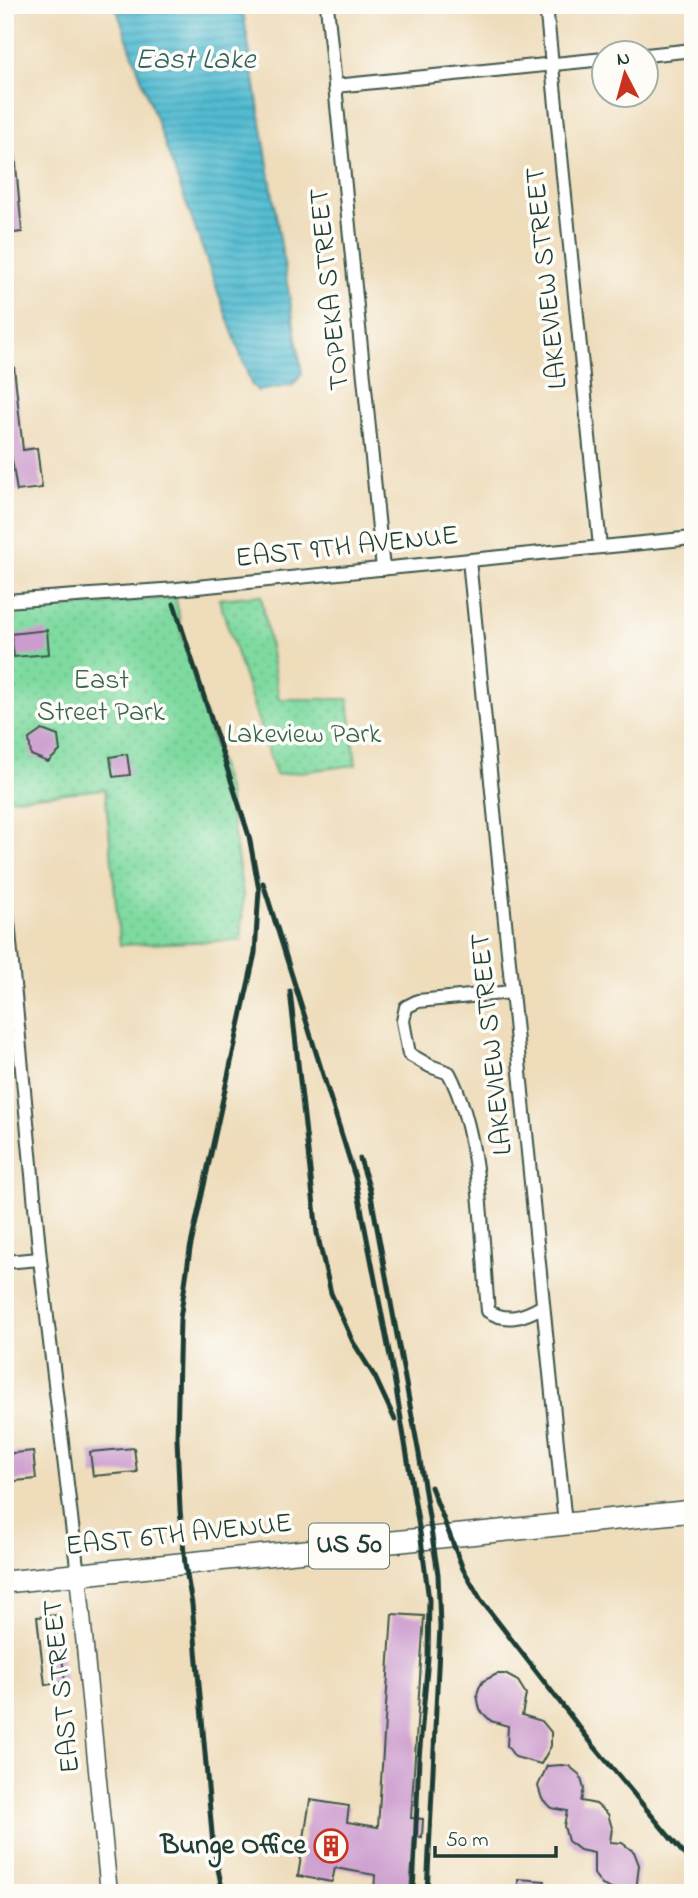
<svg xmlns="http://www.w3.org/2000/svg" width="698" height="1898" font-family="'Indie Flower',sans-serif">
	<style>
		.park { fill: url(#park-dots); stroke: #4f8c6a; stroke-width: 2 }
		.water { fill: url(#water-rules); stroke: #397c82; stroke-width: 2 }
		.building { fill: #cc9cce }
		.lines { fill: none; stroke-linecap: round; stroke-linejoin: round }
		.minor-casing { stroke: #3e5548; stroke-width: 16 }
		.tertiary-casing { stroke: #3e5548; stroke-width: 19 }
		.primary-casing { stroke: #3e5548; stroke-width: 24 }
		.minor { stroke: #fff; stroke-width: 12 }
		.tertiary { stroke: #fff; stroke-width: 16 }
		.primary { stroke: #fff; stroke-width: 21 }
		.rail { stroke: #1f3d34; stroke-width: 5 }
		.labels { text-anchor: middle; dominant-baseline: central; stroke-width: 7; stroke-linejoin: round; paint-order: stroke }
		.shield { fill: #fdfcf7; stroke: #62766e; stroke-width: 2 }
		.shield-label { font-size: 26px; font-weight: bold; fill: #1f3d34 }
		.street-label { font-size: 28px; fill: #1f3d34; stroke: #fdfcf7 }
		.park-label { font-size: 28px; fill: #37644f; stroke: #fdfcf7 }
		.poi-label { font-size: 28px; font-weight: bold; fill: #1f3d34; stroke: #fdfcf7; text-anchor: end }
		.water-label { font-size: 30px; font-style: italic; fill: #2f6363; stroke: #fdfcf7 }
	</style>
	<defs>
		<pattern id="park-dots" width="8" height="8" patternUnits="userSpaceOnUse" patternTransform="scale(1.75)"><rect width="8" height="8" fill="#7fdaa0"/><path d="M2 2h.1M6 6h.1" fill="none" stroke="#6dbc8a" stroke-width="1.8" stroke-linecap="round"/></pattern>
		<pattern id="water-rules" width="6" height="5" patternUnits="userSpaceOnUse" patternTransform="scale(1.75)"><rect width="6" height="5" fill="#53bcd1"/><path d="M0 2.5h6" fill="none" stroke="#449aaa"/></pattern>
	</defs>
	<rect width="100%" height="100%" fill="#fdfcf7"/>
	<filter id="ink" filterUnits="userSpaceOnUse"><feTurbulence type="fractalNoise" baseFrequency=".0143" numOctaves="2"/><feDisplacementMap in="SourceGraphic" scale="14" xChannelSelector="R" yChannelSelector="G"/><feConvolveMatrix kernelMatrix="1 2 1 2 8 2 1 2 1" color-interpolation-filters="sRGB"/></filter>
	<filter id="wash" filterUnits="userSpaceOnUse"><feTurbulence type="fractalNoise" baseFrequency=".00686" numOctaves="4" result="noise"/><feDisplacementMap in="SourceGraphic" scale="28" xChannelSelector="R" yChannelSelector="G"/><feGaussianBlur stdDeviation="1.57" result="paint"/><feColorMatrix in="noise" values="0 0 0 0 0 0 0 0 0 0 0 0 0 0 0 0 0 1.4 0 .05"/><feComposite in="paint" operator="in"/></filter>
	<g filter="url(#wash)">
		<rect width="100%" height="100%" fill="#eedcba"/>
		<!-- park -->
		<g class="park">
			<path d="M261,595l18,104h69l8,66 -80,10 -57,-176z"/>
			<path d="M168,598h8l6,38 46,157 15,103 -2,44 -121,5 -15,-156 -99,10 -1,-186z"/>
		</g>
		<!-- water -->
		<path class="water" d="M115,5h127l60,369 -9,11 -35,6 -7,-7z"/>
		<g id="blocks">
			<!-- building -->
			<g class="building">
				<path d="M5,154h10l7,78 -17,2z"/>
				<path d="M5,367h9l9,83 14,-2 5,40 -25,3 -7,-44h-5z"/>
				<path d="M47,630l2,24 -35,3 -3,-23z"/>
				<path d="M42,730l16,6 2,15 -12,11 -17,-7 -2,-16z"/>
				<path d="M127,754l3,21 -17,2 -3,-20z"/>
				<path d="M134,1448l3,24 -44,4 -3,-24z"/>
				<path d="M33,1451l3,28 -31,3v-28z"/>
				<path d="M392,1614l32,2 -13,202 12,1 -1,18 -8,-1 -4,57h-36l1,-18 -40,-7 -3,14 -34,-6 12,-76 39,6 -2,16 31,5z"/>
				<path d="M57,1615l8,67 -20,3 -8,-68z"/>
				<path d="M497,1674h8l13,7 8,13 -4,21 20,6 9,11v14l-10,18 -26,-7 -8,-11 1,-20 -17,-5 -11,-11 -3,-15 2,-7 4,-7z"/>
				<path d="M562,1765l7,1 11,9 4,14 -3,12 15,3 12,10 4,14 -2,14 12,1 12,9 5,13 -3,26 -27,-3 -7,-3 -8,-11v-21l-14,-3 -12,-9 -4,-15 3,-15 -15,-3 -10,-9 -4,-13 9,-20z"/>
				<path d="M518,1879l27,2 -1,12h-26z"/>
			</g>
		</g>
	</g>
	<g filter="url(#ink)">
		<use href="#blocks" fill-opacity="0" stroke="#3e5548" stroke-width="2"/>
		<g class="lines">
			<defs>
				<g id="minor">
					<path d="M327,5l56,564"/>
					<path d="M546,5l54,542"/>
					<path d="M646,55l47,-5"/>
					<path d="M335,86l269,-27"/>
					<path d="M469,560l96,964"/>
					<path d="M5,601l172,-12 516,-51"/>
					<path d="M5,890l35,369 38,316"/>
					<path d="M512,992l-94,9 -12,6 -3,14 6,33 21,12 19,7c34,66 32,164 39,238 19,12 36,6 55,-5"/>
					<path d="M5,1262l35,-3"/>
				</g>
				<path id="tertiary" d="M78,1575l31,318"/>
				<path id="primary" d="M5,1582l688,-71"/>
			</defs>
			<!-- minor casing -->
			<use href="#minor" class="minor-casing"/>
			<!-- tertiary casing -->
			<use href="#tertiary" class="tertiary-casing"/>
			<!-- primary casing -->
			<use href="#primary" class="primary-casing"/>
			<!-- minor -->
			<use href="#minor" class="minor"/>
			<!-- tertiary -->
			<use href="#tertiary" class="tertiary"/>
			<!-- primary -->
			<use href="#primary" class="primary"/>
			<!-- rail -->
			<g class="rail">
				<path d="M174,604l75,232 10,54 -4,63 -65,296 -10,70 -3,119 3,72 5,54 7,40 21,241 10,48"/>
				<path d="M263,883l92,294 39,200 27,162 8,61 -1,58 -9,100 -6,135"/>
				<path d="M290,991l27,242 14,60 22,49 22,35 20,43"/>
				<path d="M360,1159l10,31 49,264 19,120 2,53 -13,266"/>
				<path d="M431,1487l32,82 18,31 112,145 100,120"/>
			</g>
		</g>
	</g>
	<!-- icons -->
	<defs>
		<symbol id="building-ring" viewBox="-11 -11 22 22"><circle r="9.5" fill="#fdfcf7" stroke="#c8321e" stroke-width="1.5"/><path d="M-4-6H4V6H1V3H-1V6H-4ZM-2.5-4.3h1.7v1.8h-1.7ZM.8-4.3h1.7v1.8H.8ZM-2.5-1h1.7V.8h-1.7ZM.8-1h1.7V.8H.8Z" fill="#c8321e"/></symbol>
	</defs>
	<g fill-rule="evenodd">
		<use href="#building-ring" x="312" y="1827" width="38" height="38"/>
	</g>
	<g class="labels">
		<!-- shield labels -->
		<rect class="shield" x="309" y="1523.5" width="80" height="45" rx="5"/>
		<g class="shield-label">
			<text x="349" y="1546">US 50</text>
		</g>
		<!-- street labels -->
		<g class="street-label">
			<text transform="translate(548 278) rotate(-96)">LAKEVIEW STREET</text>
			<text transform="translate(331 289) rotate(-96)">TOPEKA STREET</text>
			<text transform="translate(347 548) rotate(-6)">EAST 9TH AVENUE</text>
			<text transform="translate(493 1044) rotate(-96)">LAKEVIEW STREET</text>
			<text transform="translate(179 1536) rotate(-6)">EAST 6TH AVENUE</text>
			<text transform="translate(63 1686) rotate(-96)">EAST STREET</text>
		</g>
		<!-- park labels -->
		<g class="park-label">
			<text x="101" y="681">East<tspan x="101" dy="32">Street Park</tspan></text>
			<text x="304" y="735">Lakeview Park</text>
		</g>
		<!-- poi labels -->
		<g class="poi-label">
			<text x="306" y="1846">Bunge Office</text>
		</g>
		<!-- water labels -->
		<g class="water-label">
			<text x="195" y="61">East Lake</text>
		</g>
	</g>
	<!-- margin -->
	<rect width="698" height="1898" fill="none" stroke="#fdfcf7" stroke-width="28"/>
	<!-- north arrow -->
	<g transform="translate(625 74) rotate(354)"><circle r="33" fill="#fdfcf7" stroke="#a4b0a9" stroke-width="2"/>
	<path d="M0-5L12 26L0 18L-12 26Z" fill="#c8321e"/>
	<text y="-10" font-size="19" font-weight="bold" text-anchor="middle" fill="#1f3d34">N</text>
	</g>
	<!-- scale -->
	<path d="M435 1846v10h121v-10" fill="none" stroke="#1f3d34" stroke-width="3.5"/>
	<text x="446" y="1846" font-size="21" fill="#1f3d34" stroke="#fdfcf7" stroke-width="5" paint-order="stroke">50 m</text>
</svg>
